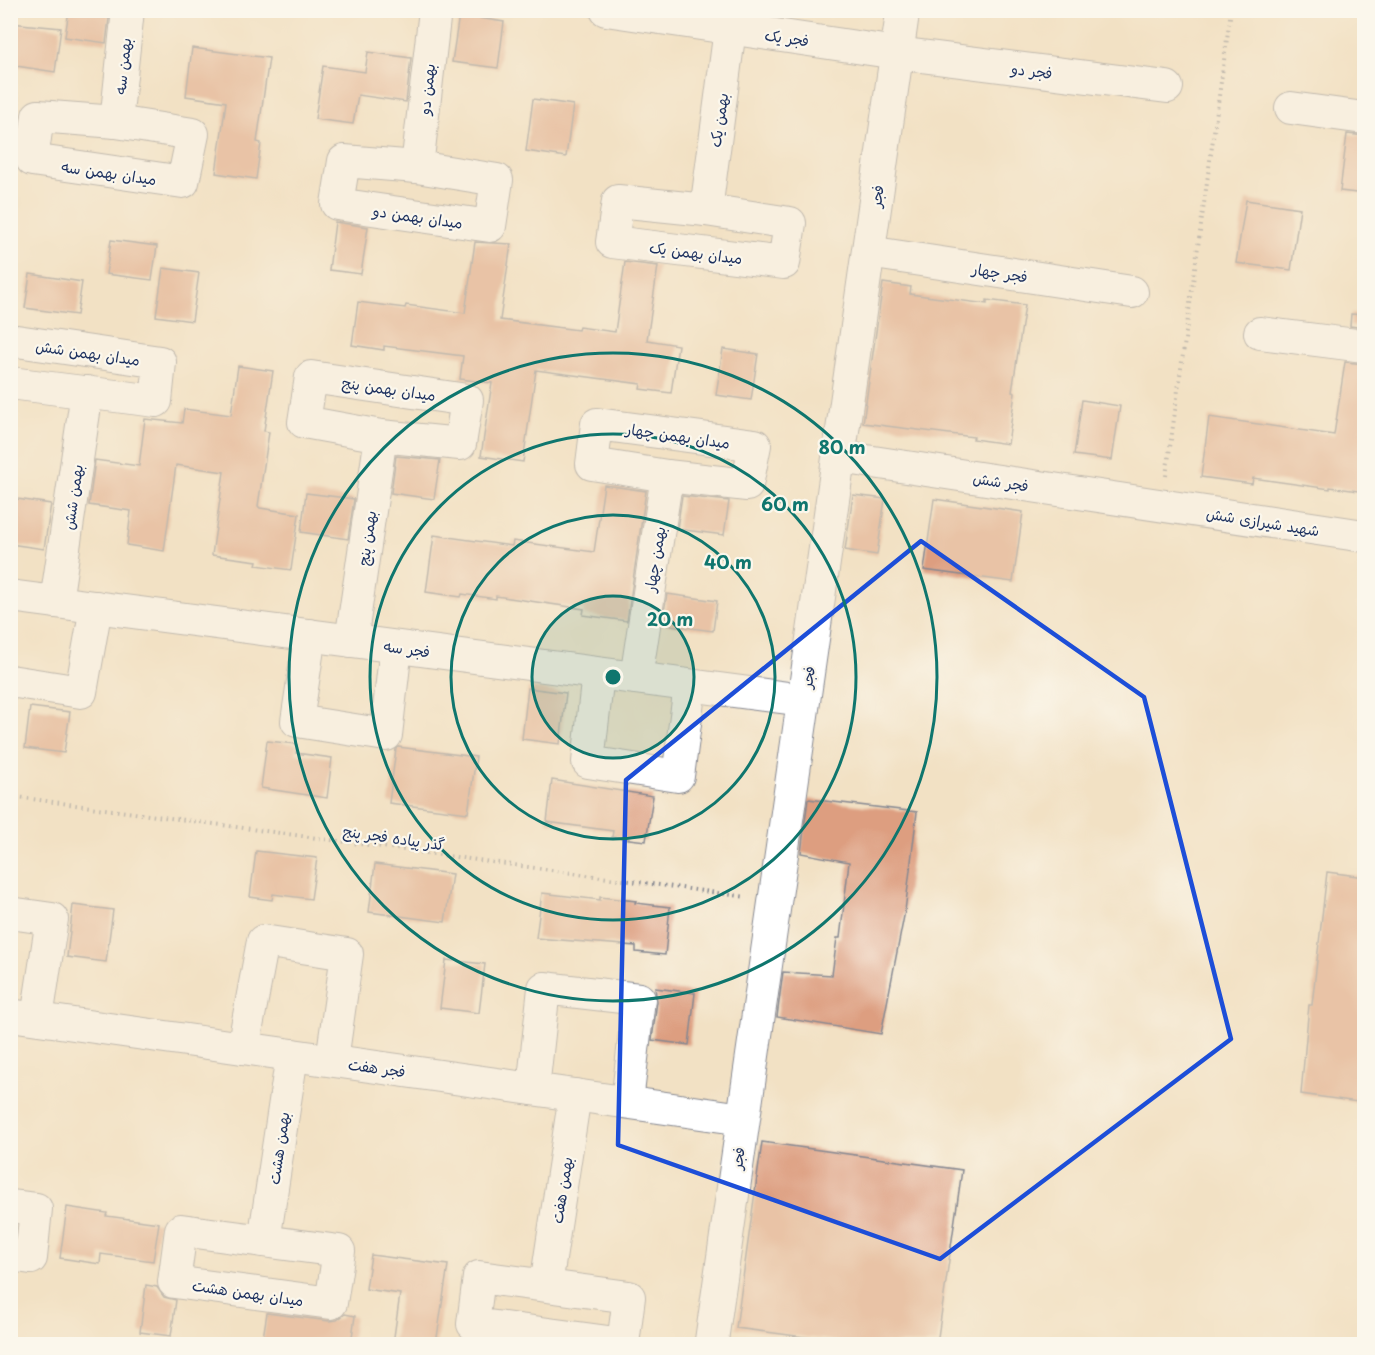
<svg xmlns="http://www.w3.org/2000/svg" width="1375" height="1355" font-family="'Playpen Sans','Playpen Sans Arabic',sans-serif">
	<style>
		.building { fill: #dd9e80 }
		.lines { fill: none; stroke-linecap: round; stroke-linejoin: round }
		.minor-casing { stroke: #868891; stroke-width: 34 }
		.tertiary-casing { stroke: #868891; stroke-width: 35 }
		.path { stroke: #868891; stroke-width: 4; stroke-dasharray: 1.5 4.5; stroke-linecap: butt }
		.minor { stroke: #fff; stroke-width: 32 }
		.tertiary { stroke: #fff; stroke-width: 33 }
		.marked { fill: none; stroke: #1d4ed8; stroke-width: 4.5; stroke-linejoin: round }
		.ring { fill: none; stroke: #0f766e; stroke-width: 3 }
		.labels { text-anchor: middle; dominant-baseline: central; stroke-width: 4.5; stroke-linejoin: round; paint-order: stroke }
		.street-label { font-size: 15px; fill: #1b2f5e; stroke: #fbf7ec }
		.centre { fill: #0f766e; stroke: #fbf7ec; stroke-width: 3 }
		.ring-label { font-size: 18px; text-anchor: middle; font-weight: bold; fill: #0f766e; stroke: #fbf7ec; stroke-width: 4.5; stroke-linejoin: round; paint-order: stroke }
	</style>
	<rect width="100%" height="100%" fill="#fbf7ec"/>
	<filter id="ink" filterUnits="userSpaceOnUse"><feTurbulence type="fractalNoise" baseFrequency=".0167" numOctaves="2"/><feDisplacementMap in="SourceGraphic" scale="12" xChannelSelector="R" yChannelSelector="G"/><feConvolveMatrix kernelMatrix="1 2 1 2 8 2 1 2 1" color-interpolation-filters="sRGB"/></filter>
	<filter id="wash" filterUnits="userSpaceOnUse"><feTurbulence type="fractalNoise" baseFrequency=".008" numOctaves="4" result="noise"/><feDisplacementMap in="SourceGraphic" scale="24" xChannelSelector="R" yChannelSelector="G"/><feGaussianBlur stdDeviation="1.35" result="paint"/><feColorMatrix in="noise" values="0 0 0 0 0 0 0 0 0 0 0 0 0 0 0 0 0 1.4 0 .05"/><feComposite in="paint" operator="in"/></filter>
	<g filter="url(#wash)">
		<rect width="100%" height="100%" fill="#f2e1c4"/>
		<g id="blocks">
			<!-- building -->
			<g class="building">
				<path d="M69,10h41l-4,33 -41,-6z"/>
				<path d="M459,15l45,7 -6,46 -46,-6z"/>
				<path d="M10,23l51,5 -6,44 -45,-7z"/>
				<path d="M192,48l77,10 -12,84 4,1 -5,36 -40,-6 10,-71 -40,-6z"/>
				<path d="M368,52l43,6 -5,44 -48,-7 -5,29 -38,-5 8,-53 42,6z"/>
				<path d="M533,99l40,6 -7,52 -40,-6z"/>
				<path d="M1347,134l18,2v58l-25,-3z"/>
				<path d="M1246,200l54,8 -9,62 -55,-7z"/>
				<path d="M335,222l33,5 -7,47 -32,-4z"/>
				<path d="M111,240l46,6 -5,34 -46,-6z"/>
				<path d="M475,242l36,2 -11,76 78,10 1,-3 36,5 10,-70 33,4 -11,74 31,5 -7,48 -31,-4 1,-5 -105,-14 -13,92 -42,-6 11,-73 -32,-4 3,-23 -79,-10v4l-32,-5 6,-43 47,6 1,-3 59,8z"/>
				<path d="M163,268l36,5 -7,48 -36,-5z"/>
				<path d="M30,274l52,8 -5,33 -52,-7z"/>
				<path d="M883,283l28,4 -1,7 77,10v-4l38,5 -13,87 3,1 -7,51 -35,-5 1,-2 -111,-14z"/>
				<path d="M1351,314l14,1v13l-15,-2z"/>
				<path d="M723,349l35,5 -7,46 -35,-5z"/>
				<path d="M1345,362l20,2v128l-35,-5v2l-77,-11 -1,6 -51,-7 8,-60 125,18z"/>
				<path d="M238,366l35,5 -9,60 5,1 -11,74 2,2 39,6 -8,56 -35,-5 1,-4 -45,-6 12,-83 -48,-7 -12,86 -37,-6 4,-34 -42,-6 6,-45 44,6 6,-47 37,4 2,-14 47,6z"/>
				<path d="M1082,400l38,6 -8,54 -38,-5z"/>
				<path d="M396,456l44,4 -6,39 -43,-6z"/>
				<path d="M604,485l42,6 -19,130 -44,-6 1,-6 -88,-13v3l-34,-5 -1,3 -35,-5 8,-57 78,11 1,-5 81,11z"/>
				<path d="M306,493l48,6 -6,40 -47,-7z"/>
				<path d="M853,495l32,4 -8,56 -32,-5z"/>
				<path d="M682,496l47,5 -5,34 -47,-6z"/>
				<path d="M10,498l41,6 -7,45 -34,-5z"/>
				<path d="M934,499l89,13 -10,70 -89,-12z"/>
				<path d="M667,594l50,7 -4,30 -51,-7z"/>
				<path d="M528,688l38,5 -6,51 -38,-5z"/>
				<path d="M30,707l40,5 -6,41 -39,-5z"/>
				<path d="M267,741l30,3 -1,9 36,5 -5,40 -66,-10z"/>
				<path d="M398,747l78,10 -8,56 -79,-10 7,-54z"/>
				<path d="M552,780l101,16 -7,45 -34,-4 1,-6 -66,-9z"/>
				<path d="M808,799l109,13 -12,99 -24,123 -104,-17 6,-45 49,3 5,-37h3l9,-76 -48,-9z"/>
				<path d="M256,851l61,7 -6,41 -38,-5 -1,6 -22,-3z"/>
				<path d="M375,864l77,10 -7,48 -76,-10z"/>
				<path d="M1327,872l38,5v226l-64,-9 8,-89h3z"/>
				<path d="M542,893l58,7v-3l36,4 -1,2 35,4 -5,48 -29,-3v-6l-100,-8z"/>
				<path d="M73,905l40,5 -7,52 -39,-5z"/>
				<path d="M446,960l39,4 -6,49 -39,-5z"/>
				<path d="M655,988l40,5 -6,52 -37,-5 5,-39z"/>
				<path d="M762,1142l200,28 -25,174h-80l-121,-16z"/>
				<path d="M67,1207l40,6 -1,3 53,7 -6,38 -52,-7 -1,10 -40,-6z"/>
				<path d="M371,1255l77,10 -12,79h-43l7,-50 -34,-5z"/>
				<path d="M146,1285l11,2 7,10 12,3 -5,36 -31,-4z"/>
				<path d="M267,1313l62,8 8,-1 8,-6 10,2 -4,28h-89z"/>
			</g>
		</g>
	</g>
	<g filter="url(#ink)">
		<use href="#blocks" fill-opacity="0" stroke="#868891" stroke-width="1.5"/>
		<g class="lines">
			<defs>
				<g id="minor">
					<path d="M606,10l291,43 270,34"/>
					<path d="M1291,108l73,10"/>
					<path d="M38,116l78,6 77,12 -10,48 -151,-22z"/>
					<path d="M116,122l12,-112"/>
					<path d="M344,161l73,6 80,13 -7,46 -153,-22z"/>
					<path d="M417,167l18,-157"/>
					<path d="M618,201l88,9 84,13 -6,40 -172,-21z"/>
					<path d="M706,210l24,-181"/>
					<path d="M868,252l264,40"/>
					<path d="M1260,333l104,13"/>
					<path d="M10,340l150,22 -4,39 -146,-18"/>
					<path d="M311,377l156,23 -7,44 -79,-8 -77,-14z"/>
					<path d="M597,424l158,21 -8,40 -80,-9 -75,-12z"/>
					<path d="M840,457l524,79"/>
					<path d="M10,596l793,104"/>
					<path d="M56,602l31,-210"/>
					<path d="M310,635l-13,86 89,14 10,-88"/>
					<path d="M351,641l30,-205"/>
					<path d="M598,674l-10,88 90,14 12,-90"/>
					<path d="M636,678l31,-202"/>
					<path d="M10,681l71,11 15,-85"/>
					<path d="M10,913l42,6 -15,99"/>
					<path d="M10,1015l733,104"/>
					<path d="M243,1048l20,-107 84,13 -15,106"/>
					<path d="M533,1089l11,-101 95,11 -12,103"/>
					<path d="M10,1206l26,3 -5,49 -21,-3"/>
					<path d="M181,1230l158,21 -8,52 -157,-21z"/>
					<path d="M264,1241l28,-186"/>
					<path d="M479,1277l150,20 -6,47 -150,-20z"/>
					<path d="M546,1285l29,-190"/>
				</g>
				<path id="tertiary" d="M711,1344l192,-1334"/>
			</defs>
			<!-- minor casing -->
			<use href="#minor" class="minor-casing"/>
			<!-- tertiary casing -->
			<use href="#tertiary" class="tertiary-casing"/>
			<!-- path -->
			<g class="path">
				<path d="M1166,476l65,-466"/>
				<path d="M10,796l737,101"/>
			</g>
			<!-- minor -->
			<use href="#minor" class="minor"/>
			<!-- tertiary -->
			<use href="#tertiary" class="tertiary"/>
		</g>
	</g>
	<!-- marked area -->
	<path d="M0 0H1375V1355H0ZM921,541l223,156 87,342 -291,220 -322,-114 8,-365z" fill="#f2e1c4" fill-opacity=".55" fill-rule="evenodd"/>
	<path class="marked" d="M921,541l223,156 87,342 -291,220 -322,-114 8,-365z"/>
	<!-- distance rings -->
	<circle cx="613" cy="677" r="81" fill="#0f766e" fill-opacity=".12"/>
	<g class="ring">
		<circle cx="613" cy="677" r="81"/>
		<circle cx="613" cy="677" r="162"/>
		<circle cx="613" cy="677" r="243"/>
		<circle cx="613" cy="677" r="324"/>
	</g>
	<g class="labels">
		<!-- street labels -->
		<g class="street-label">
			<text transform="translate(787 37) rotate(8)">فجر یک</text>
			<text transform="translate(122 66) rotate(-84)">بهمن سه</text>
			<text transform="translate(1032 70) rotate(7)">فجر دو</text>
			<text transform="translate(426 89) rotate(-84)">بهمن دو</text>
			<text transform="translate(718 120) rotate(-82)">بهمن یک</text>
			<text transform="translate(109 172) rotate(8)">میدان بهمن سه</text>
			<text transform="translate(876 196) rotate(-82)">فجر</text>
			<text transform="translate(418 216) rotate(8)">میدان بهمن دو</text>
			<text transform="translate(696 252) rotate(7)">میدان بهمن یک</text>
			<text transform="translate(1000 272) rotate(9)">فجر چهار</text>
			<text transform="translate(88 352) rotate(8)">میدان بهمن شش</text>
			<text transform="translate(389 388) rotate(8)">میدان بهمن پنج</text>
			<text transform="translate(678 435) rotate(8)">میدان بهمن چهار</text>
			<text transform="translate(1001 481) rotate(9)">فجر شش</text>
			<text transform="translate(72 497) rotate(-82)">بهمن شش</text>
			<text transform="translate(1263 521) rotate(9)">شهید شیرازی شش</text>
			<text transform="translate(366 538) rotate(-82)">بهمن پنج</text>
			<text transform="translate(654 559) rotate(-81)">بهمن چهار</text>
			<text transform="translate(407 648) rotate(8)">فجر سه</text>
			<text transform="translate(807 677) rotate(-81)">فجر</text>
			<text transform="translate(394 837) rotate(8)">گذر پیاده فجر پنج</text>
			<text transform="translate(377 1067) rotate(8)">فجر هفت</text>
			<text transform="translate(278 1148) rotate(-82)">بهمن هشت</text>
			<text transform="translate(737 1158) rotate(-82)">فجر</text>
			<text transform="translate(561 1190) rotate(-81)">بهمن هفت</text>
			<text transform="translate(248 1292) rotate(8)">میدان بهمن هشت</text>
		</g>
	</g>
	<circle cx="613" cy="677" r="9" class="centre"/>
	<g class="ring-label">
		<text x="842" y="454">80 m</text>
		<text x="785" y="511">60 m</text>
		<text x="728" y="569">40 m</text>
		<text x="670" y="626">20 m</text>
	</g>
	<!-- margin -->
	<rect width="1375" height="1355" fill="none" stroke="#fbf7ec" stroke-width="36"/>
</svg>
